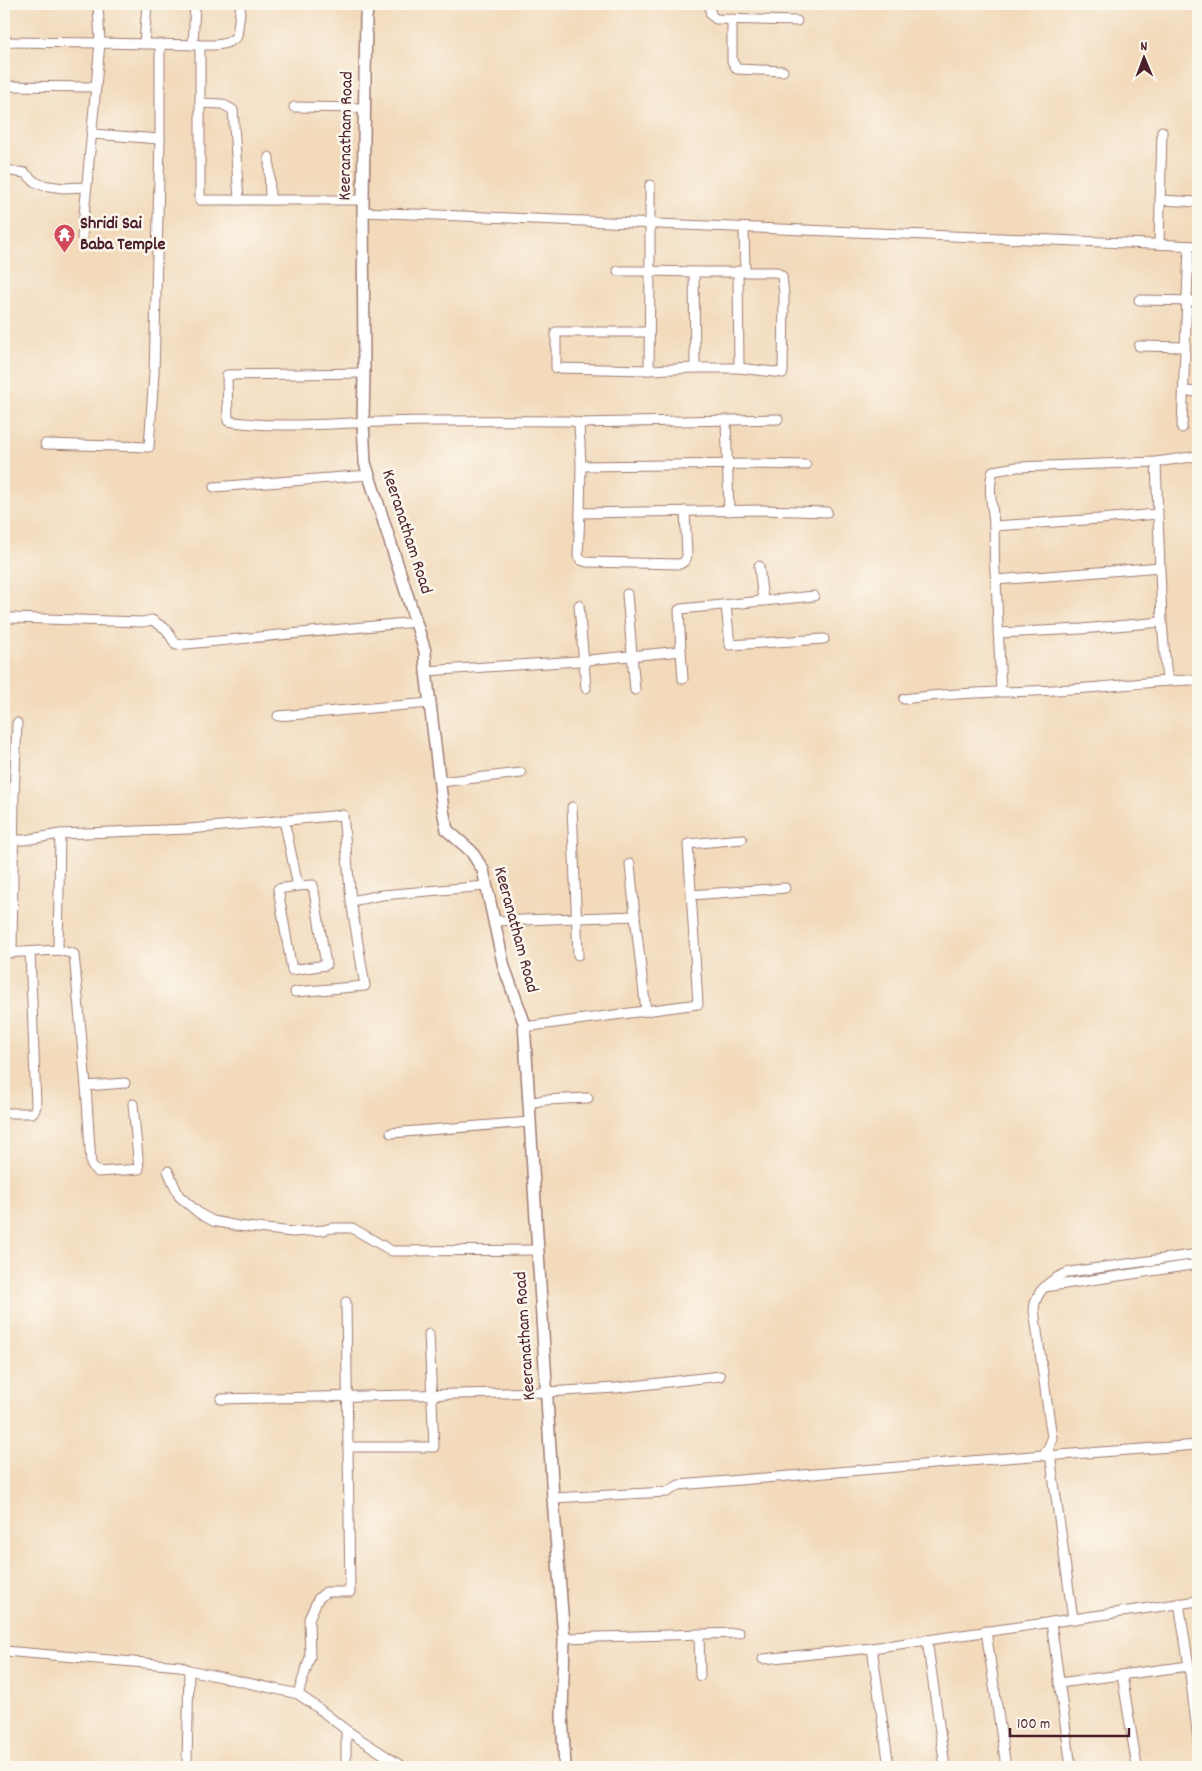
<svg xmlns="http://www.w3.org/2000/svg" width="1202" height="1771" font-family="Dekko,sans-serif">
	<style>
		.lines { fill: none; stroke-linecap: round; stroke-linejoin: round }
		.minor-casing { stroke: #9e7c73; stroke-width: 11 }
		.tertiary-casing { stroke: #9e7c73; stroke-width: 14 }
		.minor { stroke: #fff; stroke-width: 9 }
		.tertiary { stroke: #fff; stroke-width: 11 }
		.labels { text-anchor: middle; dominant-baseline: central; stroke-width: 5; stroke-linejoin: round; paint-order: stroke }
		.street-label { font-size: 18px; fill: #4a1f2b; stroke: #fbf7ec }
		.poi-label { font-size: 18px; font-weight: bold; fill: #4a1f2b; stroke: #fbf7ec; text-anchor: start }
	</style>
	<rect width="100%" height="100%" fill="#fbf7ec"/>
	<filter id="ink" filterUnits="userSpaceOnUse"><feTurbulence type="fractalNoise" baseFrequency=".02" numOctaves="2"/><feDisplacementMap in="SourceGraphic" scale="10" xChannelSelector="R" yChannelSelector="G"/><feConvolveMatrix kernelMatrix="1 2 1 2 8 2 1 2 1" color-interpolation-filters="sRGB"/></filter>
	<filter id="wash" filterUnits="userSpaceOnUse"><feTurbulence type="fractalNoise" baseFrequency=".0096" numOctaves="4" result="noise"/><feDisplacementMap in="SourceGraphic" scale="20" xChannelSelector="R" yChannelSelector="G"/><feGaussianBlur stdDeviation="1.12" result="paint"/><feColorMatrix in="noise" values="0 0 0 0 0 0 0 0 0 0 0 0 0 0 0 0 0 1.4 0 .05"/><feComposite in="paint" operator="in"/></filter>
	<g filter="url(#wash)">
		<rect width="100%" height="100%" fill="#f2dabb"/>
	</g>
	<g filter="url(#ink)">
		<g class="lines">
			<defs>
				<g id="minor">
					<path d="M709,4l2,11 5,4 81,2"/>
					<path d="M732,19v42l5,8 46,2"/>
					<path d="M4,42l96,1 -2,-39"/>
					<path d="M144,44l3,-40"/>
					<path d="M193,45l2,-41"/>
					<path d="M200,45c14,0 26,2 37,-9l4,-32"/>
					<path d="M4,86l92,1"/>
					<path d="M200,103l22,1 11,6 6,90"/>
					<path d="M294,107l71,1"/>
					<path d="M92,134l68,5"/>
					<path d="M269,157l1,43"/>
					<path d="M4,170l21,3 10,9 7,3 21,3 24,-1"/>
					<path d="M1160,200l38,2"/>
					<path d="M363,212l835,34"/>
					<path d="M744,228l1,43"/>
					<path d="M82,237l18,-194 100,2v155h163"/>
					<path d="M1159,244l3,-113"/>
					<path d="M618,271h32l-1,99 46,-2 -1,-96 -44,-1v-86"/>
					<path d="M738,271l1,97"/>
					<path d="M694,272h82l6,4 2,19 -1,78 -44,-5h-44"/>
					<path d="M1139,300l59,1"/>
					<path d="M1139,346l46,1"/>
					<path d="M649,370l-93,-2v-36h93"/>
					<path d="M364,373l-137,2 1,46c49,8 102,2 153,1 63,-2 127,-1 191,-1l7,2 199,-4"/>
					<path d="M1184,391l14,1"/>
					<path d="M726,420l3,91"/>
					<path d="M579,423l2,43 -1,47 181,-3 66,2"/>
					<path d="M1182,428l7,-182"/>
					<path d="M45,444l104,3 5,-74 6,-234v-95"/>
					<path d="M1156,462l6,160 5,58"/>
					<path d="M581,466l175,-2 50,1"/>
					<path d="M214,487l155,-12"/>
					<path d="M580,513l-2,43 3,4 6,2 93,2 5,-3 2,-5 -2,-45"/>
					<path d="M994,526l106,-7 57,-5"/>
					<path d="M759,566l4,35"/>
					<path d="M996,580l165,-13"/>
					<path d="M627,594l8,96"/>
					<path d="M579,605l7,83"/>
					<path d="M726,605l4,40 94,-6"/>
					<path d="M12,618l131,4 9,-2 14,9 10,16 240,-23"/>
					<path d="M998,633l83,-4 81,-7"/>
					<path d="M681,651l2,28"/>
					<path d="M426,671l152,-10 103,-10 -2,-41 2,-1 133,-13"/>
					<path d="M1001,691l-5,-111c-3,-18 -1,-36 -2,-55 -1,-18 -7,-36 -1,-54l24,-4 139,-5 42,-6"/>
					<path d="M904,699c56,-8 112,-6 168,-10 42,-2 84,-9 126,-9"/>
					<path d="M278,716l152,-13"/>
					<path d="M440,782l81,-9"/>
					<path d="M572,807l6,148"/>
					<path d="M284,820l14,66 -20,3 14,81 34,-5 -13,-80 -15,1"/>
					<path d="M4,840h20l36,-6 129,-5 154,-14 8,86 14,85 -70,6"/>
					<path d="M630,864l5,52"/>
					<path d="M691,895l94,-7"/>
					<path d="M351,901l31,-6 104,-9"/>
					<path d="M494,921l141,-5 11,95"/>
					<path d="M58,950l2,-116"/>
					<path d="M4,953l54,-3 16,4 12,132 5,78 7,8 41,-3 -6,-65"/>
					<path d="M12,953l2,-156 3,-74"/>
					<path d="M524,1027l174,-23 -10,-160 54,-5"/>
					<path d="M86,1086l39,-3"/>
					<path d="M529,1103l15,-3 44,-2"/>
					<path d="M4,1113h28l3,-3 1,-5 -6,-153"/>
					<path d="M391,1133l139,-11"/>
					<path d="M168,1171l11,25 21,18 13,7 25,5 55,6 31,-2 7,-2h21l40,23 146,-1"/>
					<path d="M1045,1287l153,-23"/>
					<path d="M221,1399l326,-7 69,-4 104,-12"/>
					<path d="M349,1447h85l-5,-113"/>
					<path d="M1049,1447l24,172"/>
					<path d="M1045,1456l153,-11"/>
					<path d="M553,1498l114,-6 12,-7 364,-30 6,-8 3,-9 -18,-128c1,-20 18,-32 36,-38l128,-18"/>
					<path d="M1051,1622l20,145"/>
					<path d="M986,1631l20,136"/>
					<path d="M699,1634l1,42"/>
					<path d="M564,1638l175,-5"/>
					<path d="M927,1640l18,127"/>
					<path d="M4,1651l176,15 9,4 109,24 20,14 28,22 57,37"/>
					<path d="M763,1659l109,-11"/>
					<path d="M1189,1666l9,74"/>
					<path d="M1122,1675l15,92"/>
					<path d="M1059,1683l130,-17 -10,-63"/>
					<path d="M298,1694l12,-37 -1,-38 9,-20 8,-7h24l-4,-290"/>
					<path d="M346,1730v37"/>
					<path d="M187,1761l2,-91"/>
					<path d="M889,1767l-17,-119 326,-47"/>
				</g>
				<path id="tertiary" d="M368,4l-2,13 -3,183 1,173 -1,49 2,41 60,188 1,20 17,139 4,20 24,21 12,19 21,97 20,55 29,476 11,140 -2,77 3,52"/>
			</defs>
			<!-- minor casing -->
			<use href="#minor" class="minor-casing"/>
			<!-- tertiary casing -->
			<use href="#tertiary" class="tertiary-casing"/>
			<!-- minor -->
			<use href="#minor" class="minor"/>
			<!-- tertiary -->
			<use href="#tertiary" class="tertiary"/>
		</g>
	</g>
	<!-- icons -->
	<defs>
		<symbol id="temple-pin" viewBox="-11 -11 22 30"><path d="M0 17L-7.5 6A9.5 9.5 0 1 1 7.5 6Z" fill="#d1495b" stroke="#fbf7ec"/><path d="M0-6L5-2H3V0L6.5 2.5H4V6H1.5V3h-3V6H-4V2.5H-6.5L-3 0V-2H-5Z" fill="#fff"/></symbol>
	</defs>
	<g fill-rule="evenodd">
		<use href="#temple-pin" x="52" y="222" width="25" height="34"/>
	</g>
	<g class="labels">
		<!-- street labels -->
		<g class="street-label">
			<text transform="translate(347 136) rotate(-89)">Keeranatham Road</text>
			<text transform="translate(406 532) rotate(72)">Keeranatham Road</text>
			<text transform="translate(515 930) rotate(75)">Keeranatham Road</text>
			<text transform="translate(526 1336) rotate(-94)">Keeranatham Road</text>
		</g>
		<!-- poi labels -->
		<g class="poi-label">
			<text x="80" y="224">Shridi Sai<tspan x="80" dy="21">Baba Temple</tspan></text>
		</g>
	</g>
	<!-- margin -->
	<rect width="1202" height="1771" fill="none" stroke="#fbf7ec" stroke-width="20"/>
	<!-- north arrow -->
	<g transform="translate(1144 58) rotate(359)" stroke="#fbf7ec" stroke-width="4" paint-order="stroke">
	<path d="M0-4L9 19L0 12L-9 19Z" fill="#4a1f2b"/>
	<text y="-8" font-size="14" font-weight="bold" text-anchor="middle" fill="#4a1f2b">N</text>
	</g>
	<!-- scale -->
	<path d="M1010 1728v8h119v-8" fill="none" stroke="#4a1f2b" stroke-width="2.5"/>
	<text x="1017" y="1728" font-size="15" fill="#4a1f2b" stroke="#fbf7ec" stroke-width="4" paint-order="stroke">100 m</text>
</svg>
